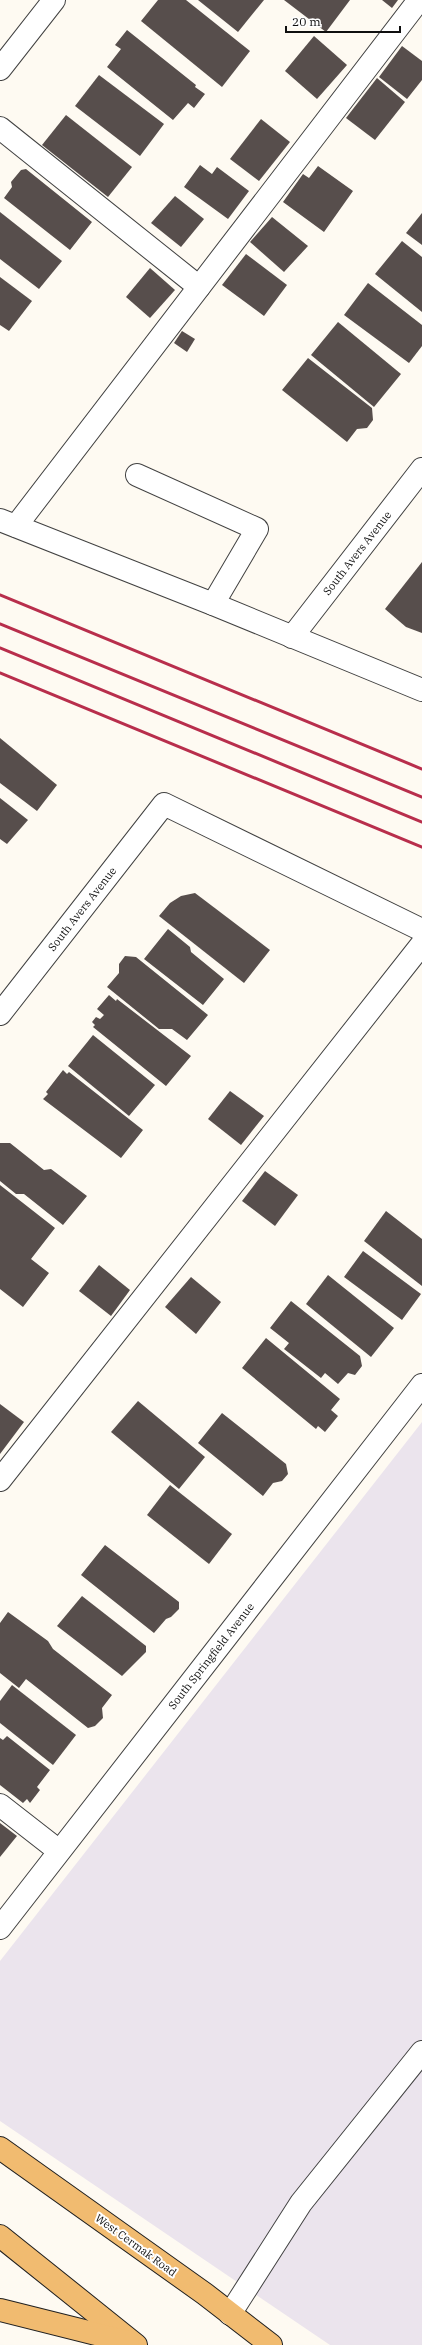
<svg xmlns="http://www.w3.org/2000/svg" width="422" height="2345" font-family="'IBM Plex Serif',serif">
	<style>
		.industrial { fill: #ebe4ed }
		.building { fill: #574e4c }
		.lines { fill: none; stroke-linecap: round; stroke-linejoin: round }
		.minor-casing { stroke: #424242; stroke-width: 24 }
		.major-casing { stroke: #202020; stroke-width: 24 }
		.minor { stroke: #fff; stroke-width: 22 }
		.major { stroke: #f1bb70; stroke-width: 22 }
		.rail { stroke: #b82e4c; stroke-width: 3 }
		.labels { text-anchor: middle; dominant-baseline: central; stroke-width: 4; stroke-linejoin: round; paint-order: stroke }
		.street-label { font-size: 11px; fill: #0f0f0f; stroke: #fff }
	</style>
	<rect width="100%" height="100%" fill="#fefaf2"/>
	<!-- industrial -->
	<path class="industrial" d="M422,1422v923h-92l-330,-224v-160z"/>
	<!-- building -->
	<g class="building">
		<path d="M158,0h28l64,51 -28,36 -81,-66z"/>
		<path d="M198,0h66l-26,32z"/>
		<path d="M284,0h66l-24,32z"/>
		<path d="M382,0h16l-6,8z"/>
		<path d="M127,30l69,55 -1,2 10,7 -11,14 -6,-5 -15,17 -66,-53 14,-18 -6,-4z"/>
		<path d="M314,36l33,29 -30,34 -32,-28z"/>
		<path d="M402,46l20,15v19l-15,19 -28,-22z"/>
		<path d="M99,75l65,49 -24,32 -65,-50z"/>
		<path d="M377,78l28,24 -30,38 -29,-22z"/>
		<path d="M66,115l66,52 -24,30 -66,-52z"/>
		<path d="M261,119l29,23 -31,39 -29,-22z"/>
		<path d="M200,165l12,9 5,-7 32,24 -21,28 -44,-32z"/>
		<path d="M318,166l35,25 -29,41 -41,-30 20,-28 6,4z"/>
		<path d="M26,169l66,53 -22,28 -66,-52 8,-11 -1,-5 10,-12z"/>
		<path d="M175,196l29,23 -23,28 -30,-24z"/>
		<path d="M0,212l62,49 -23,28 -39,-30z"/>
		<path d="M422,213v32l-16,-12z"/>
		<path d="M272,217l36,29 -24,26 -34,-30z"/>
		<path d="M402,241l20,16v55l-47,-38z"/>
		<path d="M246,254l41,31 -23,31 -42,-31z"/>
		<path d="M150,268l25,22 -25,28 -24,-21z"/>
		<path d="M0,277l32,24 -23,30 -9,-6z"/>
		<path d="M368,283l54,42v21l-13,17 -65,-48z"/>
		<path d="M338,322l63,52 -27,33 -63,-52z"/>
		<path d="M182,331l13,8 -8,13 -13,-9z"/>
		<path d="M308,358l64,50 1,12 -6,8 -10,1 -10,13 -65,-52z"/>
		<path d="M422,562v71l-16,-6 -21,-18z"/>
		<path d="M0,738l57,47 -20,26 -37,-28z"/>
		<path d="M0,798l28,22 -21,24 -7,-5z"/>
		<path d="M195,893l75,57 -26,33 -85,-67 11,-13 11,-7z"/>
		<path d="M168,929l22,18 1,5 33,27 -21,26 -59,-46z"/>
		<path d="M125,956l11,1 72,58 -21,25 -15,-11h-13l-52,-42 12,-14v-9z"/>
		<path d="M109,995l7,6 1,-2 74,57 -25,30 -73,-59 2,-2 -3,-3 4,-5 4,2 4,-4 -7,-6z"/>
		<path d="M93,1035l62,50 -26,31 -61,-50z"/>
		<path d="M63,1070l4,4 2,-2 74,58 -22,28 -78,-59 5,-5 -2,-2z"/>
		<path d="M230,1091l34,25 -23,29 -33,-26z"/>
		<path d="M0,1143h10l34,27 7,-1 36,27 -24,29 -39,-31h-8l-16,-13z"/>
		<path d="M265,1171l33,24 -23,31 -33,-25z"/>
		<path d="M0,1185l55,43 -24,31 18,14 -26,34 -23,-18z"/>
		<path d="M386,1211l36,28v47l-58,-45z"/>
		<path d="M363,1251l58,43 -19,26 -58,-43z"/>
		<path d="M99,1265l31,25 -19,26 -32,-25z"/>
		<path d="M328,1275l66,53 -23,29 -65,-53z"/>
		<path d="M191,1277l30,25 -25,32 -31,-27z"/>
		<path d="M291,1301l69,55 2,10 -7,9 -7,-2 -10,11 -13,-11 -4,5 -37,-29 5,-6 -19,-15z"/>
		<path d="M266,1338l74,61 -9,11 7,6 -13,16 -7,-6 -2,3 -74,-61z"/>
		<path d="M138,1401l67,56 -26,32 -68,-57z"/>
		<path d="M0,1404l24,18 -24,32z"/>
		<path d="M222,1413l64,51 2,10 -6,7 -9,2 -10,13 -65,-53z"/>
		<path d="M170,1485l62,49 -23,30 -62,-49z"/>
		<path d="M105,1545l74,57v7l-8,8 -5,2 -12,14 -73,-58z"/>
		<path d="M82,1596l64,50v6l-24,24 -65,-50z"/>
		<path d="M8,1612l40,29 5,8 59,46 -10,13 1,10 -8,8 -7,2 -62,-49 -7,9 -19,-15v-50z"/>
		<path d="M12,1685l64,50 -23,30 -53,-42v-22z"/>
		<path d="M7,1736l43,34 -13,17 3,3 -10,13 -3,-4 -4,4 -23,-18v-47l3,2z"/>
		<path d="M0,1823l17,13 -17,21z"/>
	</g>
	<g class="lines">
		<defs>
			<g id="minor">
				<path d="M0,69l54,-69"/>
				<path d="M0,128l199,159"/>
				<path d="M137,475l120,54 -44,75"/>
				<path d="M0,520l213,84 209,86"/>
				<path d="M16,526l403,-526"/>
				<path d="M292,637l130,-168"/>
				<path d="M0,1014l164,-210 258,126"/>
				<path d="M0,1480l422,-536"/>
				<path d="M0,1805l59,46"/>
				<path d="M0,1928l422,-543"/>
				<path d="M230,2314l71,-111 121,-151"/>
			</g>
			<g id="major">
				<path d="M0,2148l205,146 66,51"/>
				<path d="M0,2236l136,109"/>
				<path d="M0,2310l128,32"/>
			</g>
		</defs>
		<!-- minor casing -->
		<use href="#minor" class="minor-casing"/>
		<!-- major casing -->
		<use href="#major" class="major-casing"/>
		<!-- minor -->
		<use href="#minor" class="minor"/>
		<!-- major -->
		<use href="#major" class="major"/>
		<!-- rail -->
		<g class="rail">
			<path d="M0,595l422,174"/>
			<path d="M0,624l422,173"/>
			<path d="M0,648l422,174"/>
			<path d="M0,673l422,174"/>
		</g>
	</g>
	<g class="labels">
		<!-- street labels -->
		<g class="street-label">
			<text transform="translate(357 553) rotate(-52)">South Avers Avenue</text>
			<text transform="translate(82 909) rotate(-52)">South Avers Avenue</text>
			<text transform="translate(211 1656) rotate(-52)">South Springfield Avenue</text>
			<text transform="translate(136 2245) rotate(36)">West Cermak Road</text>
		</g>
	</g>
	<!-- scale -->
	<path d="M286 26v6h114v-6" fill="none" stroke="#0f0f0f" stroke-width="2"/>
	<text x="292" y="26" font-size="12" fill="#0f0f0f" stroke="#ffffff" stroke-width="3" paint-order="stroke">20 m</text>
</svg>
